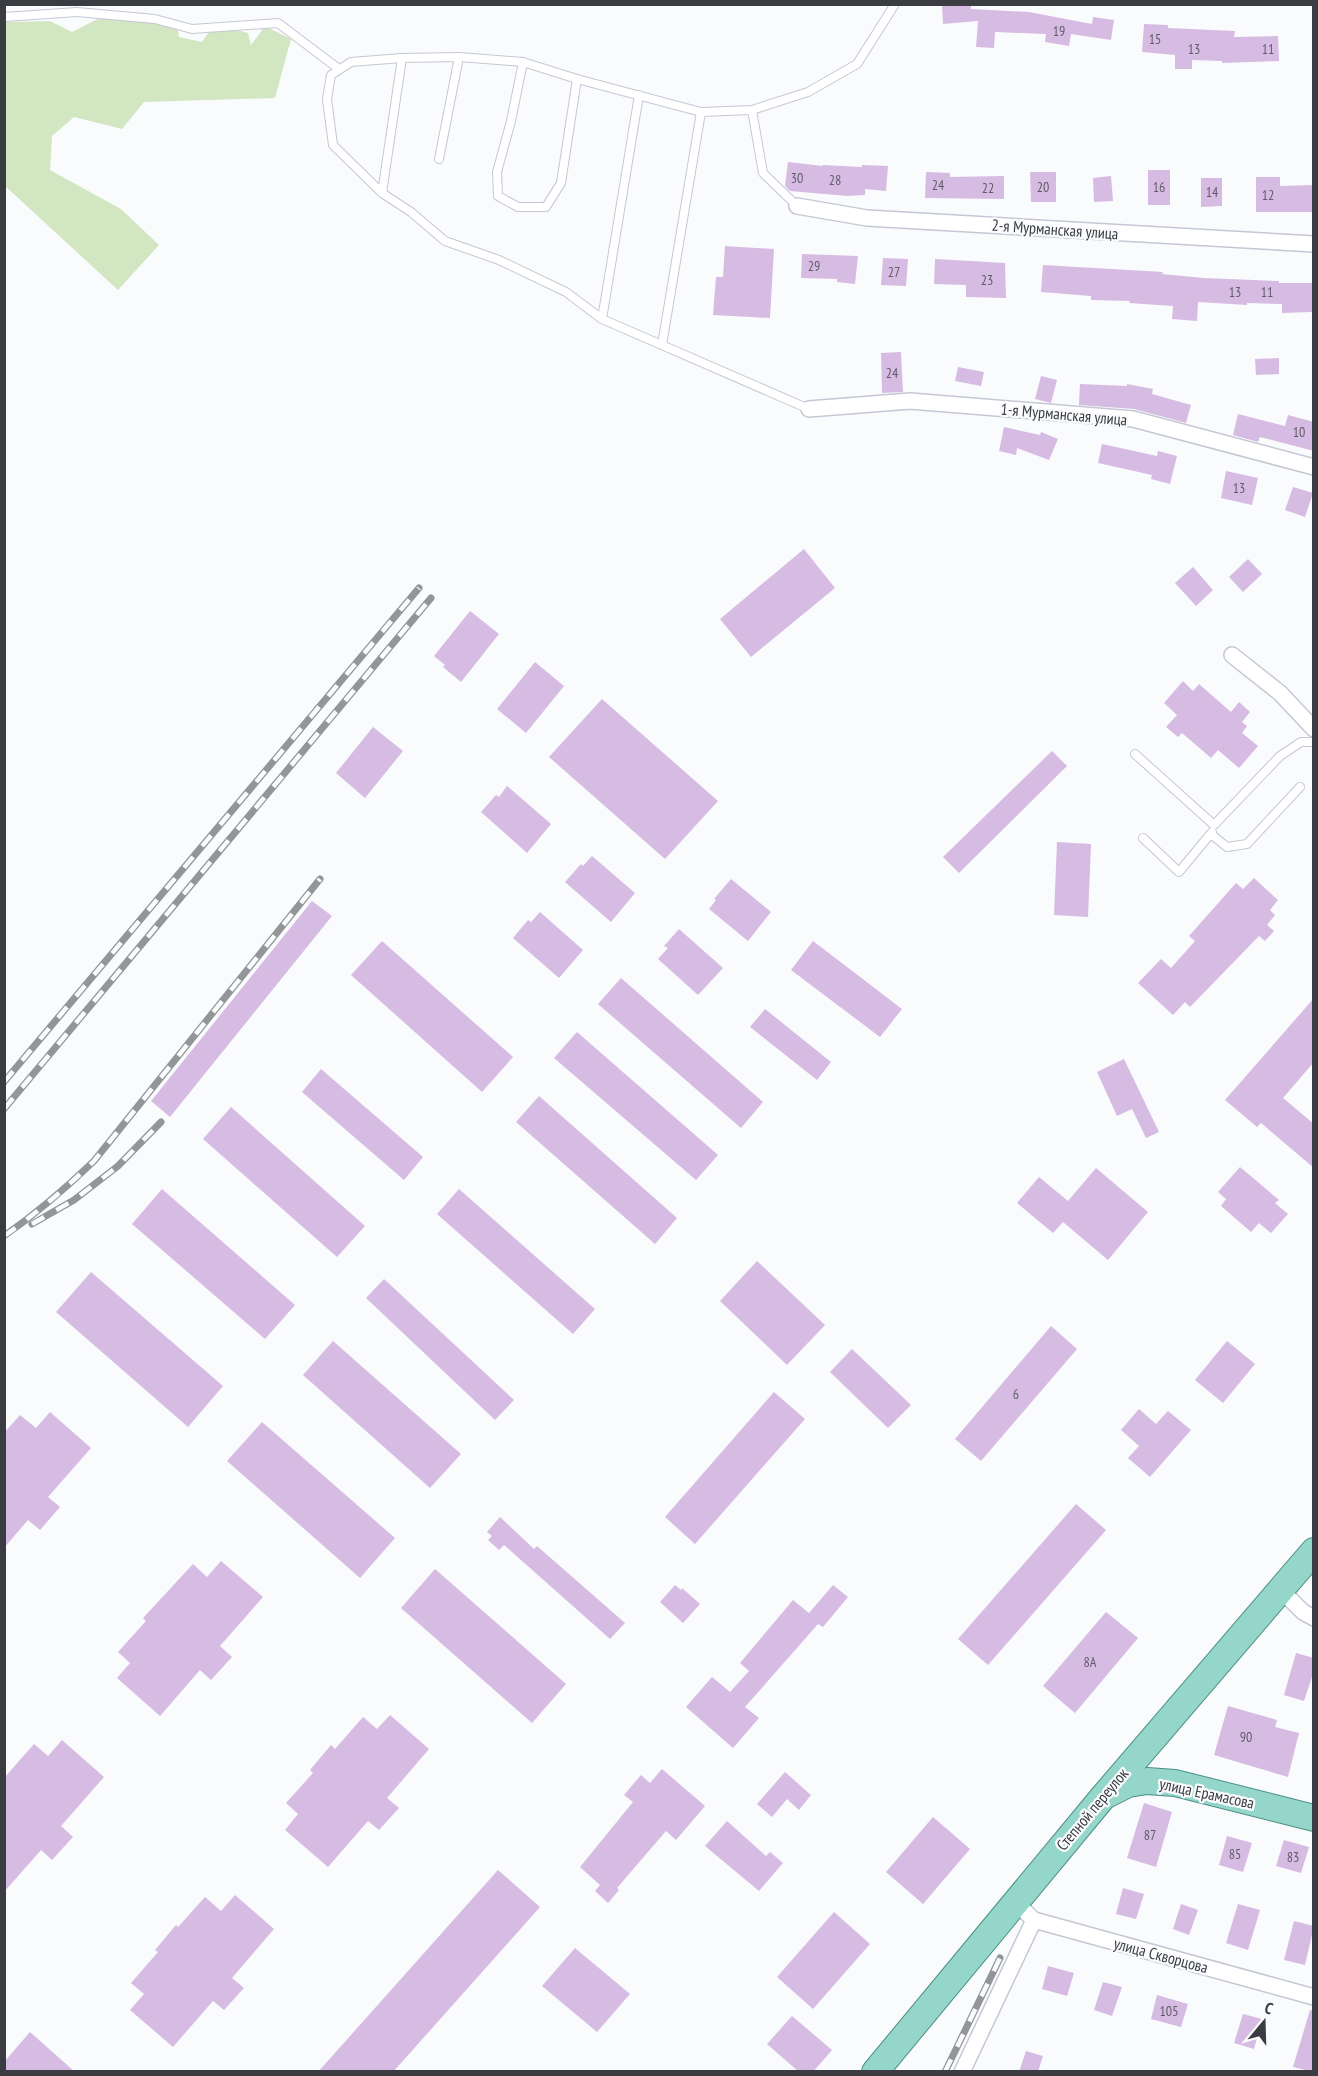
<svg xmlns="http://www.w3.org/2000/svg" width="1318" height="2076" font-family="'PT Sans Narrow',sans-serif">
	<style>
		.green { fill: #d3e6c2 }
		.building { fill: #d6bbe3 }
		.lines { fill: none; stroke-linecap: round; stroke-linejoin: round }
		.service-casing { stroke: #c5c8d4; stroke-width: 10 }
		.minor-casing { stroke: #c5c8d4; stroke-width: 18 }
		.primary-casing { stroke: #488f85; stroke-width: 28 }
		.service { stroke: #fff; stroke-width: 8 }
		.minor { stroke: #fff; stroke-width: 15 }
		.primary { stroke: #95d6cb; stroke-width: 26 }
		.rail-casing { stroke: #949599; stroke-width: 7 }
		.rail { stroke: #fafbfd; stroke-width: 4.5; stroke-dasharray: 14; stroke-linecap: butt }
		.labels { text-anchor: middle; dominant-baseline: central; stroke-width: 4.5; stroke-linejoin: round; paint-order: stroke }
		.number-label { font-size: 14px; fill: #625c6a }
		.street-label { font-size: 16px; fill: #3b3c41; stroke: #fafbfd }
	</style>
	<rect width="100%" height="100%" fill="#fafbfd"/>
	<!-- green -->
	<path class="green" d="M109,13l67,8 3,16 23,5 12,-18 34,9 3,12 14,-19 26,13 -16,59 -131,4 -22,27 -48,-12 -22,19 -2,34 71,39 38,36 -41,45 -113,-104 -1,-164 46,-1 22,11z"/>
	<!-- building -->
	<g class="building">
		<path d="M971,4v5l58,3 63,12 1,-7 21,3 -3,20 -40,-6 -2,12 -24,-4 1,-8 -51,-2 -1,16 -18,-1 2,-26 -35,3 -1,-19z"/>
		<path d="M1144,24l24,1v3l67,3 -1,6 44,-1 1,25 -57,2v-2l-30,-1v9h-17v-14l-33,-3z"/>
		<path d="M788,162l35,4v-1l39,2v-2l26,1 -2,25 -21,-2v6l-18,1 -57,-5 -5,-5z"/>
		<rect x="1148" y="170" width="22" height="35"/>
		<path d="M926,172l24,1v4l54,-1v23l-79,-1z"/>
		<path d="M1030,172h26v30h-25z"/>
		<path d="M1111,176l2,25 -19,1 -1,-24z"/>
		<path d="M1256,177h24v9l34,-1v27h-58z"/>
		<path d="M1201,178h21v28l-21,1z"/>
		<path d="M725,246l49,3 -4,69 -57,-3 3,-38h7z"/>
		<path d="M802,254l56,2 -3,28 -18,-2v-3l-36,-1z"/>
		<path d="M883,258l25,1 -2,27 -25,-1z"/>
		<path d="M935,259l70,4 1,35 -40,-1v-12l-32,-1z"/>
		<path d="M1043,265l120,7 -1,2 42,4 75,3v2h33v29l-30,1v-9l-35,-1v2l-49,-3 -1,19 -25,-2 1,-13 -44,-3 1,-2 -39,-1v-4l-50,-4z"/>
		<path d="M901,352l2,40 -21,1 -1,-40z"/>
		<path d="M1279,358v16l-23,1 -1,-16z"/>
		<path d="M958,367l26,5 -3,14 -26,-5z"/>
		<path d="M1041,376l16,4 -6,23 -16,-4z"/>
		<path d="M1080,384l47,2v-2l26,5 -1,5 39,11 -5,18 -52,-14 -55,-4z"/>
		<path d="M1238,414l47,12 3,-11 26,7v29l-54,-14 -2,5 -25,-7z"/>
		<path d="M1004,427l36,8 1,-3 17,7 -9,21 -32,-12 -1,7 -17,-4z"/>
		<path d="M1102,444l55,12 1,-5 19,5 -7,28 -19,-5 1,-4 -54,-12z"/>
		<path d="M1226,471l32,7 -6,27 -31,-7z"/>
		<path d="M1293,487l20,6 -8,24 -20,-7z"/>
		<path d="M804,549l31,39 -84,69 -31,-38z"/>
		<path d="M1248,559l14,15 -19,18 -14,-15z"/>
		<path d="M1193,567l20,23 -17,16 -21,-23z"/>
		<path d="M470,611l29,23 -38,48 -18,-15 2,-2 -11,-9z"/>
		<path d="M535,662l29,24 -38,47 -29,-24z"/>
		<path d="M1183,681l10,10 6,-7 32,28 8,-10 11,10 -8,10 5,4 -5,7 16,13 -19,22 -21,-18 -7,8 -29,-25 -4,4 -12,-10 11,-12 -13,-12z"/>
		<path d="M602,699l116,102 -53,58 -116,-102z"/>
		<path d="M373,727l30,24 -38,47 -29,-25z"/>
		<path d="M1052,751l15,15 -108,107 -16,-16z"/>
		<path d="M507,786l44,38 -24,29 -46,-41 15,-17 3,2z"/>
		<path d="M1057,842l34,2 -3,73 -34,-2z"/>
		<path d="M592,856l43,37 -24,29 -46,-40 16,-18 2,2z"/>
		<path d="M1254,878l24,22 -8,10 5,5 -8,10 7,6 -9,10 -6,-5 -69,71 -5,-5 -12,13 -35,-32 23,-24 10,9 24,-27 -6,-5 47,-53 7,6z"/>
		<path d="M731,879l40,33 -23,29 -39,-32 7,-9 -2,-1z"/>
		<path d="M312,901l20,15 -162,201 -19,-16z"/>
		<path d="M540,912l43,38 -24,28 -46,-40 15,-18 3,2z"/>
		<path d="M679,929l44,39 -25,27 -40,-36 10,-11 -4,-2z"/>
		<path d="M382,941l131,116 -31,35 -131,-117z"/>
		<path d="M813,941l89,68 -22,28 -89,-67z"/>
		<path d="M621,978l142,124 -22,26 -143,-124z"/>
		<path d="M1314,998v64l-31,36 31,26v44l-53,-45 -4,4 -32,-27z"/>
		<path d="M765,1009l66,53 -14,18 -67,-53z"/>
		<path d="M577,1032l141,123 -22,25 -142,-122z"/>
		<path d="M1124,1059l35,73 -13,6 -14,-29 -15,7 -20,-44z"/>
		<path d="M321,1069l102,88 -19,23 -102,-88z"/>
		<path d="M539,1096l138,122 -22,26 -139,-122z"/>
		<path d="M231,1107l134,119 -28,31 -134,-118z"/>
		<path d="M1240,1167l39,33 -4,3 13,11 -17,19 -12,-10 -8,9 -30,-26 5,-7 -8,-7z"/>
		<path d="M1096,1168l52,44 -40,48 -45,-38 -10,11 -36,-30 22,-26 29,24z"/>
		<path d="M162,1189l133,116 -30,34 -133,-115z"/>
		<path d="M459,1189l136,120 -22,25 -136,-120z"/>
		<path d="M757,1261l68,64 -38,40 -67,-64z"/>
		<path d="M91,1272l132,114 -35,41 -132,-115z"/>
		<path d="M384,1279l130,121 -19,20 -129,-122z"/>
		<path d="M1051,1326l26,23 -96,112 -26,-22z"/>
		<path d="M333,1341l128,113 -31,34 -127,-113z"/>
		<path d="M1227,1341l28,23 -32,39 -28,-23z"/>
		<path d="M852,1349l59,56 -23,23 -58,-56z"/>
		<path d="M774,1392l31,27 -110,125 -30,-27z"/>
		<path d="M1139,1409l17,15 12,-13 23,19 -41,47 -22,-19 11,-12 -18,-16z"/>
		<path d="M50,1412l41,36 -43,49 12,10 -20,23 -12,-10 -24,28v-115l16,-18 16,13z"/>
		<path d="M262,1422l133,116 -35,40 -133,-117z"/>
		<path d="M1076,1504l30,26 -118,135 -30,-26z"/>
		<path d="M500,1517l34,32 3,-3 88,77 -15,16 -106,-94 -5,5 -11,-10 4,-4 -5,-4z"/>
		<path d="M221,1561l42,36 -43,49 12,11 -21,23 -11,-10 -40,46 -43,-38 13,-15 -12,-11 28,-31 -3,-3 50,-54 14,13z"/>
		<path d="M435,1569l131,115 -34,39 -131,-115z"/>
		<path d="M675,1585l6,5 1,-2 18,16 -17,19 -23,-21z"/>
		<path d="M833,1585l15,12 -25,30 -5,-3 -73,83 14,11 -26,30 -47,-41 26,-30 18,15 19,-21 -9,-8 53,-63 16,13z"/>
		<path d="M1106,1612l32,26 -63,75 -32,-27z"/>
		<path d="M1296,1653l18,5v13l-10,30 -20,-6z"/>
		<path d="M1228,1706l49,14 -2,7 24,6 -11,44 -74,-22z"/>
		<path d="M390,1715l39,34 -42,49 12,10 -20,22 -11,-9 -40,46 -43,-37 13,-16 -12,-11 27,-30 -3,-3 21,-25 4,4 28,-32 14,12z"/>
		<path d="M62,1740l42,37 -43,49 12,11 -21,23 -11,-10 -37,42v-114l30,-34 14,12z"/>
		<path d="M662,1769l43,37 -29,34 -10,-9 -49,57 2,2 -11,13 -13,-12 5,-6 -20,-18 53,-65 -9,-7 17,-20 9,8z"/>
		<path d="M785,1772l26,23 -12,15 -12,-11 -15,18 -15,-13z"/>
		<path d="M1144,1803l28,9 -16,55 -29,-9z"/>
		<path d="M933,1817l37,32 -47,55 -37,-32z"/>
		<path d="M727,1821l39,35 4,-4 13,11 -24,28 -54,-45z"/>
		<path d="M1227,1836l25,7 -9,29 -24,-7z"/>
		<path d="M1284,1840l25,7 -8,26 -25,-7z"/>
		<path d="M498,1870l42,37 -147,165h-75z"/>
		<path d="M1123,1888l21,6 -8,25 -20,-5z"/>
		<path d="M235,1895l39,34 -42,49 12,10 -20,22 -11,-9 -40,46 -43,-37 14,-16 -13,-11 27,-31 -3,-2 21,-25 2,2 27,-30 16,14z"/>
		<path d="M1181,1904l17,6 -9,25 -16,-6z"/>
		<path d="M1238,1904l22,6 -12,40 -22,-7z"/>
		<path d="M834,1912l36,32 -57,65 -36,-32z"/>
		<path d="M1294,1921l20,5 -9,39 -21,-5z"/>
		<path d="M575,1948l55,46 -33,38 -55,-46z"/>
		<path d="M1048,1966l26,7 -7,23 -25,-7z"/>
		<path d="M1103,1982l19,5 -10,29 -18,-6z"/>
		<path d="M1157,1995l31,9 -7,23 -30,-8z"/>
		<path d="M1310,2010l4,1v61l-21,-5z"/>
		<path d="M1243,2014l19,5 -8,30 -20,-6z"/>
		<path d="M792,2016l40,34 -19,22h-14l-32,-28z"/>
		<path d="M30,2032l45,40h-71v-10z"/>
		<path d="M1026,2051l17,5 -5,16h-19z"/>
	</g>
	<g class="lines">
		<defs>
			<g id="service">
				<path d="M4,17l73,-5 78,7 37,10 86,-6 61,46"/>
				<path d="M523,62l-12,59 -14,51 1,24 20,11h28l15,-24 16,-104"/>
				<path d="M752,110l11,63 34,33"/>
				<path d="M439,159l20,-102"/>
				<path d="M382,193l20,-135"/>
				<path d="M602,319l37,-224"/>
				<path d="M662,345l39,-233"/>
				<path d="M809,409l-207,-90 -36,-27 -67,-32 -54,-19 -34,-29 -29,-19 -49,-48 -6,-46 4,-24 20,-13 51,-4 57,-1 64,5 54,17 124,33 51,-2 56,-18 49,-28 38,-60"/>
				<path d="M1135,754l79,71 66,-69 21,-14h13"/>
				<path d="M1212,835l15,12 20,-3 53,-57"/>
				<path d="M1143,838l36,34 33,-40"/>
			</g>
			<g id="minor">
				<path d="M797,206l70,12 447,26"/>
				<path d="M809,409l101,-8 223,18 181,48"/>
				<path d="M1232,655l48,38 34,36"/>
				<path d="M1280,1589l23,23 11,6"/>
				<path d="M1015,1902l19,18 280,77"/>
				<path d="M962,2072l72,-152"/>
			</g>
			<g id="primary">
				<path d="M1108,1794l20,-10 19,-3 28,2 139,35"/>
				<path d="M875,2072l228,-275 211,-246"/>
			</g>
		</defs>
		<!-- service casing -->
		<use href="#service" class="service-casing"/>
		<!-- minor casing -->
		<use href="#minor" class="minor-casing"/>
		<!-- primary casing -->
		<use href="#primary" class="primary-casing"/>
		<!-- service -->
		<use href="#service" class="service"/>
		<!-- minor -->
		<use href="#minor" class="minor"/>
		<!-- primary -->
		<use href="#primary" class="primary"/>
		<defs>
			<g id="rail">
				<path d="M4,1082l415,-494"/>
				<path d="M4,1109l427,-511"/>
				<path d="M32,1224l42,-24 44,-34 43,-44"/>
				<path d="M4,1236c33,-23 62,-48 90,-75l226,-282"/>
				<path d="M945,2072l55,-114"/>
			</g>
		</defs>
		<!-- rail casing -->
		<use href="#rail" class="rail-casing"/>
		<!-- rail -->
		<use href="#rail" class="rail"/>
	</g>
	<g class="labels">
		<!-- number labels -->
		<g class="number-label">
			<text x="1059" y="31">19</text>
			<text x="1155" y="39">15</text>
			<text x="1194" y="49">13</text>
			<text x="1268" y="49">11</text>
			<text x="797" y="178">30</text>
			<text x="835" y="180">28</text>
			<text x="938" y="185">24</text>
			<text x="1043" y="187">20</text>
			<text x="1159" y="187">16</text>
			<text x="988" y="188">22</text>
			<text x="1212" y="192">14</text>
			<text x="1268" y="195">12</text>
			<text x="814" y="266">29</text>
			<text x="894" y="272">27</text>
			<text x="987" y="280">23</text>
			<text x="1235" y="292">13</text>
			<text x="1267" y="292">11</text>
			<text x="892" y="373">24</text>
			<text x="1299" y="432">10</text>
			<text x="1239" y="488">13</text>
			<text x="1016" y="1394">6</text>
			<text x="1090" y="1662">8А</text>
			<text x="1246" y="1737">90</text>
			<text x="1150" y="1835">87</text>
			<text x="1235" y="1854">85</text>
			<text x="1293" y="1857">83</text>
			<text x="1169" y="2011">105</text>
		</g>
		<!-- street labels -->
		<g class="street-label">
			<text transform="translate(1055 229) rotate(4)">2-я Мурманская улица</text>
			<text transform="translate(1064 414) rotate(5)">1-я Мурманская улица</text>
			<text transform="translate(1207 1793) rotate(12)">улица Ерамасова</text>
			<text transform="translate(1092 1809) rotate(-50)">Степной переулок</text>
			<text transform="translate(1161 1955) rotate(15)">улица Скворцова</text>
		</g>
	</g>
	<!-- border -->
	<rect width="1318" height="2076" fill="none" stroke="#3b3c41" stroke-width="12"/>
	<!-- north arrow -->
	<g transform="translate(1264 2022) rotate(19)" stroke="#fafbfd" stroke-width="4.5" paint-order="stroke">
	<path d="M0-4.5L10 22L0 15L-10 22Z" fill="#3b3c41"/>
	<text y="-9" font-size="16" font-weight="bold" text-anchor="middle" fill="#3b3c41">С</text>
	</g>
</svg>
